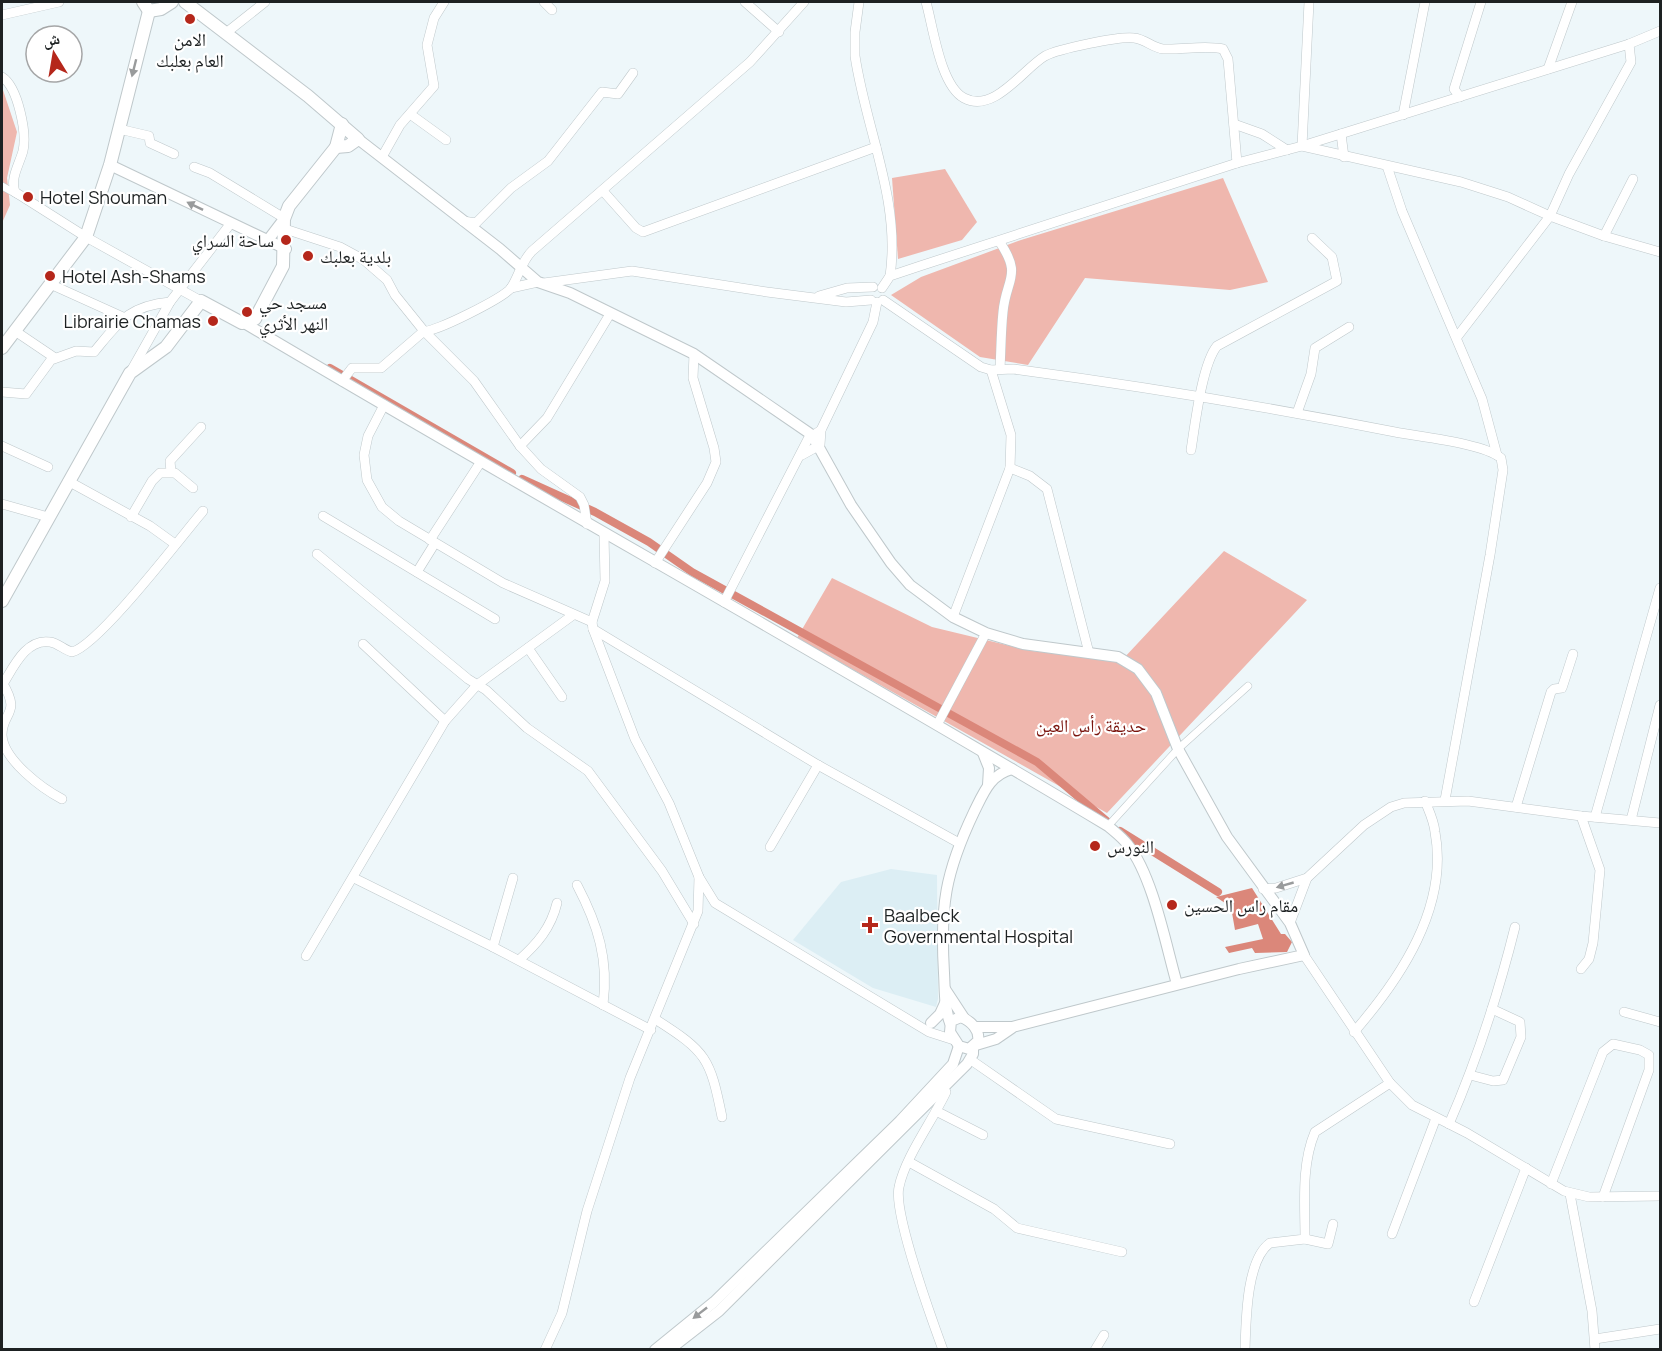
<svg xmlns="http://www.w3.org/2000/svg" width="1662" height="1351" font-family="Manrope,'Noto Naskh Arabic',sans-serif">
	<style>
		.built { fill: #dceef4 }
		.green { fill: #efb7ae }
		.water { fill: #db877a }
		.lines { fill: none; stroke-linecap: round; stroke-linejoin: round }
		.canal { stroke: #db877a; stroke-width: 8 }
		.pedestrian-casing { stroke: #bfc8cb; stroke-width: 8 }
		.minor-casing { stroke: #bfc8cb; stroke-width: 10 }
		.tertiary-casing { stroke: #bfc8cb; stroke-width: 12 }
		.secondary-casing { stroke: #bfc8cb; stroke-width: 14 }
		.pedestrian { stroke: #fff; stroke-width: 7 }
		.minor { stroke: #fff; stroke-width: 9 }
		.tertiary { stroke: #fff; stroke-width: 10 }
		.secondary { stroke: #fff; stroke-width: 12 }
		.oneway { fill: #999b9c }
		.poi-dot { fill: #b5271b; stroke: #fff; stroke-width: 2 }
		.labels { text-anchor: middle; dominant-baseline: central; stroke-width: 4.5; stroke-linejoin: round; paint-order: stroke }
		.poi-label { font-size: 18px; fill: #1d2122; stroke: #fff; text-anchor: start }
		.park-label { font-size: 18px; fill: #7a150e; stroke: #fff }
	</style>
	<rect width="100%" height="100%" fill="#eef7fa"/>
	<!-- built -->
	<path class="built" d="M891,869l46,6 1,124 -2,8 -63,-19 -80,-48 48,-58z"/>
	<!-- green -->
	<g class="green">
		<path d="M2,87l15,45 -10,46 3,27 -8,18z"/>
		<path d="M945,169l32,53 -15,18 -64,19 -6,-81z"/>
		<path d="M1223,178l45,104 -38,8 -145,-12 -57,87 -48,-8 -89,-62 30,-18 100,-37z"/>
		<path d="M1224,551l83,49 -200,213 -310,-175 35,-60 100,49 100,24 91,8z"/>
	</g>
	<!-- water -->
	<path class="water" d="M1252,888l29,46h4l7,8 -5,10 -32,1 -3,-5 -23,5 -4,-6 38,-8 -5,-15 -23,6 -4,-23 -15,-10z"/>
	<g class="lines">
		<!-- canal -->
		<g class="canal">
			<path d="M330,368l182,105"/>
			<path d="M522,479l73,33 54,30 43,30 345,190 71,60"/>
			<path d="M1120,831l98,61"/>
		</g>
		<defs>
			<g id="pedestrian">
				<path d="M2,186l16,9"/>
				<path d="M1108,826l70,-77 70,-63"/>
			</g>
			<g id="minor">
				<path d="M544,2l8,8"/>
				<path d="M745,2l34,30"/>
				<path d="M859,2l-4,30v24c11,74 46,145 35,220"/>
				<path d="M926,2c7,24 14,83 38,96 30,16 59,-29 81,-42 13,-7 74,-20 89,-18 11,1 19,10 29,11 20,1 41,-4 60,0l5,10 9,104"/>
				<path d="M1309,2l-7,144 159,36 47,15 42,19 54,20 56,16"/>
				<path d="M2,15l57,-13"/>
				<path d="M226,33l39,-31"/>
				<path d="M1548,69l24,-67"/>
				<path d="M2,77c16,10 25,56 21,74 -4,14 -13,27 -8,41l71,45 115,64"/>
				<path d="M1460,97l-6,-8 27,-87"/>
				<path d="M410,114l36,26"/>
				<path d="M1403,115l22,-113"/>
				<path d="M1234,124l28,10 25,16"/>
				<path d="M119,129l30,7 1,7 24,11"/>
				<path d="M1341,134l3,23"/>
				<path d="M382,157l18,-32 34,-39 -7,-41 7,-27 10,-16"/>
				<path d="M1387,166l15,45 80,188 15,56"/>
				<path d="M194,167l16,6 74,45"/>
				<path d="M603,191l33,37 7,4 233,-85"/>
				<path d="M463,221l13,2 35,-35 37,-27 54,-69 16,2 15,-21"/>
				<path d="M285,229l55,18 24,13 23,20 8,15 29,36 -43,37h-29l-10,13"/>
				<path d="M1604,236l29,-57"/>
				<path d="M999,241c24,35 7,37 4,71 -2,19 -2,38 -3,57"/>
				<path d="M544,283l88,-12 135,21 79,10 25,-2"/>
				<path d="M50,284l73,33"/>
				<path d="M511,288l27,-6"/>
				<path d="M882,288l8,-12 30,-10 317,-103 65,-17 327,-102 31,-13"/>
				<path d="M819,296l28,-8 26,-1"/>
				<path d="M883,300l98,67 10,3 22,-1c128,17 255,38 382,63 25,5 88,11 106,26l2,12 -13,85 -45,245"/>
				<path d="M15,331l40,27"/>
				<path d="M424,331c10,2 79,-33 87,-43 8,-12 10,-26 21,-37l218,-189 54,-60"/>
				<path d="M424,331l50,50 46,65 21,23 39,28 4,8 3,19"/>
				<path d="M1457,337l93,-121 19,-42 62,-112 -2,-18"/>
				<path d="M131,371l39,-69 61,-79"/>
				<path d="M2,392l24,2 25,-34 25,-9 18,1c25,-30 34,-46 76,-50"/>
				<path d="M384,405l-16,31 -4,19 3,25 15,27 17,14 104,62 89,39"/>
				<path d="M1297,413l14,-39 4,-26 34,-21"/>
				<path d="M2,446l46,21"/>
				<path d="M520,446l27,-28 63,-104"/>
				<path d="M1191,450c4,-25 11,-86 26,-104l120,-65 -5,-24 -20,-19"/>
				<path d="M802,455l18,-10 1,-15 52,-108 4,-20"/>
				<path d="M1010,468l20,8 17,13 42,164"/>
				<path d="M171,472l-1,-11 31,-34"/>
				<path d="M68,481l82,45 25,18"/>
				<path d="M2,504l46,13"/>
				<path d="M323,516l172,103"/>
				<path d="M131,517l21,-36 8,-8h15l18,15"/>
				<path d="M604,534l1,47 -13,41 1,7 42,110 34,64 30,74 16,26 214,129 25,8"/>
				<path d="M430,540l50,-77"/>
				<path d="M317,554l151,125 18,11 41,38 61,43 74,100 32,53"/>
				<path d="M655,563l52,-80 9,-21 -2,-14 -21,-70 1,-24"/>
				<path d="M417,572l18,-29"/>
				<path d="M724,602l84,-163 13,-9"/>
				<path d="M953,617l57,-149 1,-33 -20,-65"/>
				<path d="M593,629l225,136 141,78"/>
				<path d="M363,644l82,77"/>
				<path d="M528,648l34,49"/>
				<path d="M2,682c20,33 0,29 0,53 1,25 41,54 60,64"/>
				<path d="M3,684c10,-16 23,-46 47,-42 8,1 14,8 22,10 27,-7 109,-115 131,-141"/>
				<path d="M937,725l49,-92"/>
				<path d="M1516,807l35,-115 3,-3 8,-1 11,-34"/>
				<path d="M1581,816l19,54 -7,73 -4,16 -8,10"/>
				<path d="M1595,817l65,-229"/>
				<path d="M1631,820l29,-115"/>
				<path d="M770,847l48,-82"/>
				<path d="M354,878l139,69 158,83"/>
				<path d="M577,885c21,40 32,75 26,120"/>
				<path d="M1263,889l13,-1 31,-10 57,-53 27,-18 13,-4 64,-2 113,15 79,7"/>
				<path d="M1290,923l17,-45"/>
				<path d="M493,947l20,-69"/>
				<path d="M1304,955l86,128 22,22 55,28 97,58 25,6 71,-1"/>
				<path d="M306,956l139,-235 32,-36 96,-70"/>
				<path d="M519,960c18,-16 32,-32 38,-57"/>
				<path d="M1624,1012l36,10"/>
				<path d="M655,1019c52,33 55,39 67,98"/>
				<path d="M1354,1032c46,-53 95,-125 81,-200 -1,-11 -6,-21 -10,-31"/>
				<path d="M971,1060l85,59 114,25"/>
				<path d="M1470,1075l23,6 10,-1 18,-43 -1,-15 -28,-13"/>
				<path d="M940,1083l6,9c-13,28 -41,65 -47,95 -6,25 33,133 44,163"/>
				<path d="M936,1111l47,24"/>
				<path d="M1449,1124c28,-64 49,-129 66,-197"/>
				<path d="M909,1162l85,47 23,19 105,24"/>
				<path d="M1551,1184l52,-132 10,-8 27,6 9,5v15l-46,127"/>
				<path d="M1570,1194l22,117 3,39"/>
				<path d="M1392,1234l44,-116"/>
				<path d="M1305,1239l23,5 5,-20"/>
				<path d="M1474,1302l52,-134"/>
				<path d="M1595,1339l65,-10"/>
				<path d="M545,1350l17,-37 25,-102 43,-133 68,-167 1,-34"/>
				<path d="M1095,1350l9,-15"/>
				<path d="M1245,1350c1,-28 1,-90 25,-107l35,-4c0,-35 -4,-74 10,-107l75,-49"/>
			</g>
			<g id="tertiary">
				<path d="M358,139l142,110 38,33 32,11 124,61 118,81 39,70 40,58 19,22 43,32 33,16 37,11 95,13 20,12 18,24 22,56 49,88 63,86 14,32 -65,14 -227,58h-37"/>
				<path d="M110,165l176,84"/>
				<path d="M268,240l16,-21"/>
				<path d="M246,324c286,170 577,331 862,502 7,6 15,12 20,19 25,31 38,101 49,139"/>
				<path d="M983,753l6,15 -1,17"/>
				<path d="M945,989l19,29"/>
				<path d="M961,1017c10,4 19,13 17,24l-9,8 -10,-3 -9,-14 1,-11z"/>
				<path d="M931,1023l9,-9 5,-11"/>
				<path d="M950,1023c-6,-16 -5,-33 -6,-50 -4,-67 1,-100 30,-161 10,-20 16,-37 38,-43"/>
				<path d="M976,1045l20,-6 16,-11"/>
				<path d="M655,1350l59,-48 186,-181 53,-57 6,-18"/>
				<path d="M669,1350l50,-39 248,-247 6,-10v-7"/>
			</g>
			<g id="secondary">
				<path d="M143,2l6,9 12,-2 11,-7"/>
				<path d="M185,2l123,94 50,43 -10,7 -12,1"/>
				<path d="M2,348l84,-111 24,-72 39,-154"/>
				<path d="M2,601l128,-228 36,-26 35,-46 41,22 13,-4 28,-53 1,-47 5,-13 47,-59 6,-23"/>
			</g>
		</defs>
		<!-- pedestrian casing -->
		<use href="#pedestrian" class="pedestrian-casing"/>
		<!-- minor casing -->
		<use href="#minor" class="minor-casing"/>
		<!-- tertiary casing -->
		<use href="#tertiary" class="tertiary-casing"/>
		<!-- secondary casing -->
		<use href="#secondary" class="secondary-casing"/>
		<!-- pedestrian -->
		<use href="#pedestrian" class="pedestrian"/>
		<!-- minor -->
		<use href="#minor" class="minor"/>
		<!-- tertiary -->
		<use href="#tertiary" class="tertiary"/>
		<!-- secondary -->
		<use href="#secondary" class="secondary"/>
	</g>
	<!-- one-way arrows -->
	<defs><path id="oneway-solid" d="M-6-.8H1V-3.2L6.5 0L1 3.2V.8H-6Z" transform="scale(1.5)"/></defs>
	<g class="oneway">
		<use href="#oneway-solid" transform="translate(134 68) rotate(104)"/>
		<use href="#oneway-solid" transform="translate(195 206) rotate(-154)"/>
		<use href="#oneway-solid" transform="translate(1285 885) rotate(164)"/>
		<use href="#oneway-solid" transform="translate(700 1313) rotate(142)"/>
	</g>
	<!-- markers -->
	<g class="poi-dot">
		<circle cx="190" cy="19" r="6"/>
		<circle cx="28" cy="197" r="6"/>
		<circle cx="286" cy="240" r="6"/>
		<circle cx="308" cy="256" r="6"/>
		<circle cx="50" cy="276" r="6"/>
		<circle cx="247" cy="312" r="6"/>
		<circle cx="213" cy="321" r="6"/>
		<circle cx="1095" cy="846" r="6"/>
		<circle cx="1172" cy="905" r="6"/>
		<path d="M867 916h6v6h6v6h-6v6h-6v-6h-6v-6h6z"/>
	</g>
	<g class="labels">
		<!-- poi labels -->
		<g class="poi-label">
			<text x="190" y="39" text-anchor="middle">الامن<tspan x="190" dy="21">العام بعلبك</tspan></text>
			<text x="40" y="197">Hotel Shouman</text>
			<text x="274" y="240" text-anchor="end">ساحة السراي</text>
			<text x="320" y="256">بلدية بعلبك</text>
			<text x="62" y="276">Hotel Ash-Shams</text>
			<text x="259" y="302">مسجد حي<tspan x="259" dy="21">النهر الأثري</tspan></text>
			<text x="201" y="321" text-anchor="end">Librairie Chamas</text>
			<text x="1107" y="846">النورس</text>
			<text x="1184" y="905">مقام راس الحسين</text>
			<text x="884" y="915">Baalbeck<tspan x="884" dy="21">Governmental Hospital</tspan></text>
		</g>
		<!-- park labels -->
		<g class="park-label">
			<text x="1091" y="725">حديقة رأس العين</text>
		</g>
	</g>
	<!-- border -->
	<rect width="1662" height="1351" fill="none" stroke="#1d2122" stroke-width="6"/>
	<!-- north arrow -->
	<g transform="translate(54 54) rotate(349)"><circle r="28" fill="#ffffff" stroke="#a5a6a7" stroke-width="1.5"/>
	<path d="M0-4.5L10 22L0 15L-10 22Z" fill="#b5271b"/>
	<text y="-9" font-size="16" font-weight="bold" text-anchor="middle" fill="#1d2122">ش</text>
	</g>
</svg>
